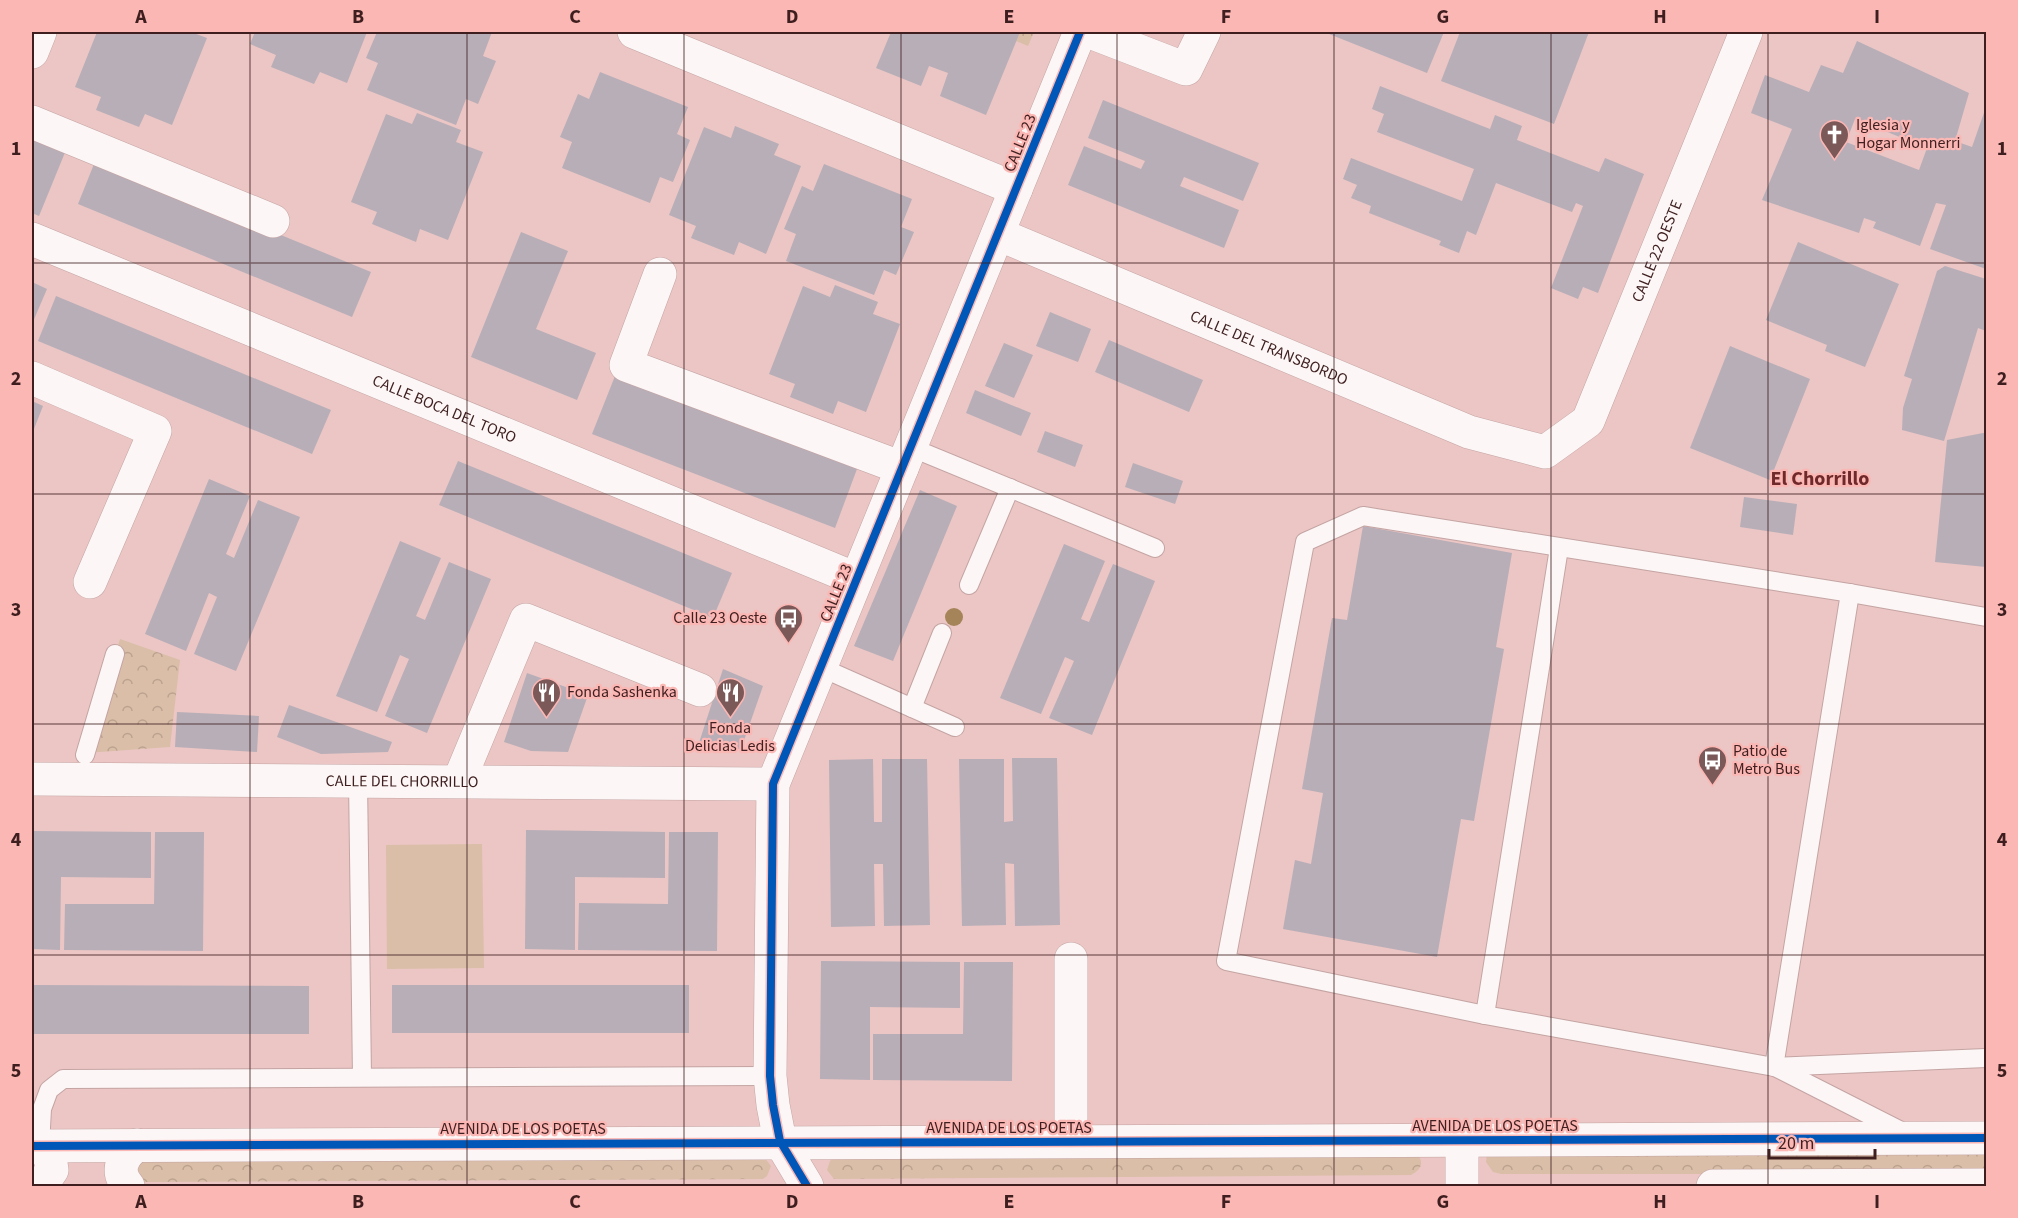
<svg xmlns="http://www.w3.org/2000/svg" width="2018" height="1218" font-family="'Source Sans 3',sans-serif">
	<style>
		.park { fill: url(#park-crowns) }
		.garden { fill: #dabea8 }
		.building { fill: #b8aeb8; fill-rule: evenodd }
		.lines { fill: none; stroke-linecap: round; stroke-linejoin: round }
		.service-casing { stroke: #c4a4a3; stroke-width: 20 }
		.minor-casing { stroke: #c4a4a3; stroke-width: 34 }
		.service { stroke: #fcf6f6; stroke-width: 18 }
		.minor { stroke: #fcf6f6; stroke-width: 33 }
		.cycleway-casing { stroke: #fbb7b4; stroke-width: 11 }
		.cycleway { stroke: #0057b8; stroke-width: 8 }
		.tree { fill: #a68459 }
		.grid { fill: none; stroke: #3e1e1e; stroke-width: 1.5; stroke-opacity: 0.55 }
		.labels { text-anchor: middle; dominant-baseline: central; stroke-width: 4.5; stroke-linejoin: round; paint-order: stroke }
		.poi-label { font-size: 16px; fill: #3e1e1e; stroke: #fbb7b4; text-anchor: start }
		.street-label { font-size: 16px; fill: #3e1e1e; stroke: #fbb7b4 }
		.quarter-label { font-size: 20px; font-weight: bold; fill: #6f292a; stroke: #fbb7b4 }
		.neatline { fill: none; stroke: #3e1e1e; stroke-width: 2 }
		.grid-label { font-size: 20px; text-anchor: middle; font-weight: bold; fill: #3e1e1e }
	</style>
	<defs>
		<pattern id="park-crowns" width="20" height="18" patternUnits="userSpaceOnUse" patternTransform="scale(1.5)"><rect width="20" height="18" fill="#dabea8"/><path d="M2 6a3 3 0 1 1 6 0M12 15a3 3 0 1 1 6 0" fill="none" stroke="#bca390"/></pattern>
	</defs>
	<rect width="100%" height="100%" fill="#ebc6c4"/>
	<!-- park -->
	<g class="park">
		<path d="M994,32h40l-6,14z"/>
		<path d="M120,639l60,21 -10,87 -85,6z"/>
		<path d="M1986,1152v22h-485l-8,-2 -7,-10 1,-8z"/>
		<path d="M1417,1153c7,10 5,16 -6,22l-577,4 -7,-9 3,-9 4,-4z"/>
		<path d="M764,1157l7,9 -4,10 -4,3 -621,3 -8,-23z"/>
	</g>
	<!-- garden -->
	<path class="garden" d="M482,844l2,124 -97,1 -1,-124z"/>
	<!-- building -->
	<g class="building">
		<path d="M97,32h94l16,6 -35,87 -27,-11 -6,13 -43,-17 5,-13 -26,-10z"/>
		<path d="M255,32h112l-20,51 -27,-11 -6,12 -43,-17 5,-12 -26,-11z"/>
		<path d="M377,32h115l-9,24 13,5 -18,43 -12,-5 -10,26 -89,-35 11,-27 -12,-5z"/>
		<path d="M891,32h129l-34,83 -46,-19 8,-23 -19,-7 -8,20 -45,-18z"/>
		<path d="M1324,32h120l-17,41z"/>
		<path d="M1460,32h129l-35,92 -113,-43z"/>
		<path d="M1857,41l112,52 -14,48 17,6 14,-40v162l-56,-20 16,-44 -10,-2 -16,43 -47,-18 3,-6 -12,-4 -5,15 -97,-33 30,-71 -41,-16 14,-38 44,17 12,-27 22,8zM1855,119l72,29 -8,22 -73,-28z"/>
		<path d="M600,72l88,35 -11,27 13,6 -17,42 -13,-5 -10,26 -88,-35 10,-26 -12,-5 18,-43 11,5z"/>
		<path d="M1380,86l110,43 5,-14 27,11 -5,14 82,32 6,-14 39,16 -46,119 -15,-6 -5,12 -27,-11 32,-82 -7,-3 -4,9 -76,-29 -20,52 -9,-4 -8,22 -20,-8 2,-4 -72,-28 2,-7 -20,-8 6,-13 -14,-6 8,-21 111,43 12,-32 -97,-37 7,-18 -12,-5z"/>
		<path d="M1103,100l156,63 -16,38 -59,-24 -4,9 59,24 -15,38 -156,-63 16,-39 57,23 4,-8 -57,-23z"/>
		<path d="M417,113l44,17 -5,12 27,10 -35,88 -28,-11 -4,13 -44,-18 5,-12 -26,-10 35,-88 26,10z"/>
		<path d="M735,126l44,18 -5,11 27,11 -35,88 -27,-12 -5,13 -43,-17 5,-12 -27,-11 35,-88 27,11z"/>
		<path d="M32,135l34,15 -27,66 -7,-3z"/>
		<path d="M96,159l275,113 -19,45 -274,-113z"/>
		<path d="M824,164l88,35 -11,28 13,5 -18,43 -12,-5 -10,25 -88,-34 10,-27 -12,-5 18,-43 11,5z"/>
		<path d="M521,232l47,19 -32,78 60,24 -19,47 -106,-43z"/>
		<path d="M1798,242l101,42 -34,83 -40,-16 2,-6 -61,-25z"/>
		<path d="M1945,266l41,13v52l-8,-3 -34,113 -42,-11 1,-22 9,-29 -8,-3 33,-105z"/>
		<path d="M32,282l15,7 -15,35z"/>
		<path d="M835,285l43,17 -5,12 27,10 -34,88 -28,-11 -5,13 -43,-17 5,-13 -26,-10 34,-88 27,11z"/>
		<path d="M56,296l275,114 -19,44 -274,-113z"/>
		<path d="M1050,312l41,17 -13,33 -42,-16z"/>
		<path d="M1109,340l94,40 -14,32 -94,-40z"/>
		<path d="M1004,343l29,12 -19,43 -29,-12z"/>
		<path d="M1730,346l80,33 -40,101 -80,-32z"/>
		<path d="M615,376l242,93 -22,59 -243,-94z"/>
		<path d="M975,390l56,23 -10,23 -55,-23z"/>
		<path d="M32,401l11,5 -11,28z"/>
		<path d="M1045,431l38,14 -8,22 -38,-15z"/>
		<path d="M1983,433h3v134l-51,-5 12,-122z"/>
		<path d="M458,461l274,112 -19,45 -274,-113z"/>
		<path d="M1133,463l50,18 -8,23 -50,-17z"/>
		<path d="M209,479l41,17 -24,58 8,4 24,-58 42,17 -64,154 -42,-17 23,-57 -8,-4 -23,58 -41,-17z"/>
		<path d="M920,490l37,16 -64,155 -39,-15z"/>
		<path d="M1744,497l53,7 -4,31 -53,-8z"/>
		<path d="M1363,526l149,27 -16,94 8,2 -30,172 -13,-2 -24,138 -154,-28 12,-69 16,4 12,-71 -21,-4 30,-171 15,2z"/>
		<path d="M400,541l41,17 -25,58 9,4 24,-58 42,17 -64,154 -42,-17 24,-57 -9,-4 -23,57 -41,-16z"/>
		<path d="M1064,544l41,17 -24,58 8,3 24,-58 42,17 -63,154 -43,-17 25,-57 -9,-4 -24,57 -41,-16z"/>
		<path d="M723,669l40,17 -22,63h-44z"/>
		<path d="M527,673l61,22 -20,57 -37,-1 -27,-9z"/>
		<path d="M289,705l103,37 -4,10 -67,2 -44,-17z"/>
		<path d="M177,712l82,4 -2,36 -82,-5z"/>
		<path d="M1012,758h45l3,167 -45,1 -1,-62 -9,-1 1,62 -44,1 -3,-167h45v63l9,-1z"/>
		<path d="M873,759l1,63h8v-63h45l3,166 -46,1 -1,-62h-9l1,62 -44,1 -2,-167z"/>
		<path d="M526,830l139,2v46l-90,-1v73l-50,-1z"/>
		<path d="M32,831l119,1v46l-90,-1 -1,73 -28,-1z"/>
		<path d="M155,832h49l-1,119 -139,-1 1,-46h89z"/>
		<path d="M669,832h49l-1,119 -139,-1 1,-47 89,1z"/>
		<path d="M821,961l139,1v46l-90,-1v73l-50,-1z"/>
		<path d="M964,962h49l-1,119 -139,-1v-46h90z"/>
		<path d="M32,985l277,1v48h-277z"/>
		<rect x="392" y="985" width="297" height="48"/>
	</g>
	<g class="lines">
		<defs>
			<g id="service">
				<path d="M910,447l245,101"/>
				<path d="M969,585l41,-97"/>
				<path d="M1986,617l-136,-24 -487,-77 -58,26 -79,419 259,54 289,52 212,-9"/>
				<path d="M820,667l135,60"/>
				<path d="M912,708l30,-75"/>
				<path d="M85,755l30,-101"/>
				<path d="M358,780l4,297"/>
				<path d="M1485,1015l74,-467"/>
				<path d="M1774,1067l76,-474"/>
				<path d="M1777,1068l128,65"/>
				<path d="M40,1146l2,-37 7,-19 14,-11 707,-3"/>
			</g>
			<g id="minor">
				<path d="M634,32l382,157"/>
				<path d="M1090,32l96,37 18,-37"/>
				<path d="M32,52l8,-20"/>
				<path d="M32,122l241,99"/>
				<path id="s1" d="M998,234l471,198 76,20 43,-31 158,-389"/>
				<path id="s2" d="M32,239l824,340"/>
				<path d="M660,274l-34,91 276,103"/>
				<path d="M32,378l123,53 -65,151"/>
				<path id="s3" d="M32,779l741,5"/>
				<path d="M459,781l67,-161 174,70"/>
				<path d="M1071,959v182"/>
				<path d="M32,1146l1954,-8"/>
				<path d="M32,1186l13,-6 7,-10 -2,-13 -10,-11"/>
				<path d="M128,1186c-13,-15 -6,-30 9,-41"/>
				<path d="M807,1186l-27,-45 -7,-36 -3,-29 3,-292 307,-752"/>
				<path d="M1462,1186v-46"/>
				<path d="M1713,1186l273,-1"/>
			</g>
		</defs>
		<!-- service casing -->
		<use href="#service" class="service-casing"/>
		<!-- minor casing -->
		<use href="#minor" class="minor-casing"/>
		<!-- service -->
		<use href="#service" class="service"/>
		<!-- minor -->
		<use href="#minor" class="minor"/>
		<defs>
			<g id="cycleway">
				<path d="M32,1146l1954,-8"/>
				<path d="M807,1186l-27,-45 -7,-36 -3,-29 3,-292 307,-752"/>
			</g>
		</defs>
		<!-- cycleway casing -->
		<use href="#cycleway" class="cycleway-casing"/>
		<!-- cycleway -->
		<use href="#cycleway" class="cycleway"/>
	</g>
	<!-- trees -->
	<circle class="tree" cx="954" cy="617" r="9"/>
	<!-- grid -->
	<path class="grid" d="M250,32v1154M467,32v1154M684,32v1154M901,32v1154M1117,32v1154M1334,32v1154M1551,32v1154M1768,32v1154M32,263h1954M32,494h1954M32,724h1954M32,955h1954"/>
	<!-- icons -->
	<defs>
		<symbol id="church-pin" viewBox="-11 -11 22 30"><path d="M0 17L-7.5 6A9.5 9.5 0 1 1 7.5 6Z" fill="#7b5958" stroke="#fbb7b4"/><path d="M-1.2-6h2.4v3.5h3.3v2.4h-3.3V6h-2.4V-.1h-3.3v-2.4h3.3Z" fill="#fff"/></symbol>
		<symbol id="bus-pin" viewBox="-11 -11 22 30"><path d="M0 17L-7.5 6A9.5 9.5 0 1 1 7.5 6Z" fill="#7b5958" stroke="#fbb7b4"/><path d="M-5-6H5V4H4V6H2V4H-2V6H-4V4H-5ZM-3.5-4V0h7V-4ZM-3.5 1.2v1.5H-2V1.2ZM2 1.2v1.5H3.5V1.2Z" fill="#fff"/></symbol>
		<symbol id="restaurant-pin" viewBox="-11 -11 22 30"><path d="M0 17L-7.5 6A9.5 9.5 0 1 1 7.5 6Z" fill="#7b5958" stroke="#fbb7b4"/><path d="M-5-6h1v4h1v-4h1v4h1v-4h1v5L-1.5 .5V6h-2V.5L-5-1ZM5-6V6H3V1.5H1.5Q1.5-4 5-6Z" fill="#fff"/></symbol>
	</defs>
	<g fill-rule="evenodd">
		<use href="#church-pin" x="1818" y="118" width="33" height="45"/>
		<use href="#bus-pin" x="772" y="602" width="33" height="45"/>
		<use href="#restaurant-pin" x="530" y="676" width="33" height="45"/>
		<use href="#restaurant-pin" x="714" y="676" width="33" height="45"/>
		<use href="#bus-pin" x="1696" y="744" width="33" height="45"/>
	</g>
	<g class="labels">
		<!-- poi labels -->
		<g class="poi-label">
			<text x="1856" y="125">Iglesia y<tspan x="1856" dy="18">Hogar Monnerri</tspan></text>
			<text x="767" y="618" text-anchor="end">Calle 23 Oeste</text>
			<text x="567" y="692">Fonda Sashenka</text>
			<text x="730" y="728" text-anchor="middle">Fonda<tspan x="730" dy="18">Delicias Ledis</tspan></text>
			<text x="1733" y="751">Patio de<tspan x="1733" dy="18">Metro Bus</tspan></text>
		</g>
		<!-- street labels -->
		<g class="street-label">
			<text transform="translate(1020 143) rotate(-68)">CALLE 23</text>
			<text stroke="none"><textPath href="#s1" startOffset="826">CALLE 22 OESTE</textPath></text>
			<text stroke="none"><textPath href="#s1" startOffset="294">CALLE DEL TRANSBORDO</textPath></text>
			<text stroke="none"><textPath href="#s2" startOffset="446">CALLE BOCA DEL TORO</textPath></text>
			<text transform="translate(836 593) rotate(-68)">CALLE 23</text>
			<text stroke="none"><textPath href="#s3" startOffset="370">CALLE DEL CHORRILLO</textPath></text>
			<text x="1495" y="1126">AVENIDA DE LOS POETAS</text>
			<text x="1009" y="1128">AVENIDA DE LOS POETAS</text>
			<text x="523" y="1129">AVENIDA DE LOS POETAS</text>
		</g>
		<!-- quarter labels -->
		<g class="quarter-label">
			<text x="1820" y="479">El Chorrillo</text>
		</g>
	</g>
	<!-- border -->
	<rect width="2018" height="1218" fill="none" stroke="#fbb7b4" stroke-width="66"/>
	<!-- scale -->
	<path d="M1769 1149v9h106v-9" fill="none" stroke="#3e1e1e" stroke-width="3"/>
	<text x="1778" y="1149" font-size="18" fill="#3e1e1e" stroke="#fbb7b4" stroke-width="4.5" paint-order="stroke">20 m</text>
	<rect x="33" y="33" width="1952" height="1152" class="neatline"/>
	<g class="grid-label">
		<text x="141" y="23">A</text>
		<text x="358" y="23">B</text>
		<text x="575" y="23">C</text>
		<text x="792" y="23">D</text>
		<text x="1009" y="23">E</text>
		<text x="1226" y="23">F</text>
		<text x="1443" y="23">G</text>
		<text x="1660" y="23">H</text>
		<text x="1877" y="23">I</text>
		<text x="16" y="155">1</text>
		<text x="2002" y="155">1</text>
		<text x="16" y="385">2</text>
		<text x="2002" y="385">2</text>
		<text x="16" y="616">3</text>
		<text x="2002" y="616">3</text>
		<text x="16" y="846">4</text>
		<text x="2002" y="846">4</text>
		<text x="16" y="1077">5</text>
		<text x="2002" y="1077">5</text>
		<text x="141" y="1208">A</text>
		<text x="358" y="1208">B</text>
		<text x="575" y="1208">C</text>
		<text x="792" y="1208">D</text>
		<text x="1009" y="1208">E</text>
		<text x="1226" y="1208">F</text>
		<text x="1443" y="1208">G</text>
		<text x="1660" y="1208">H</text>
		<text x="1877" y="1208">I</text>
	</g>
</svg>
